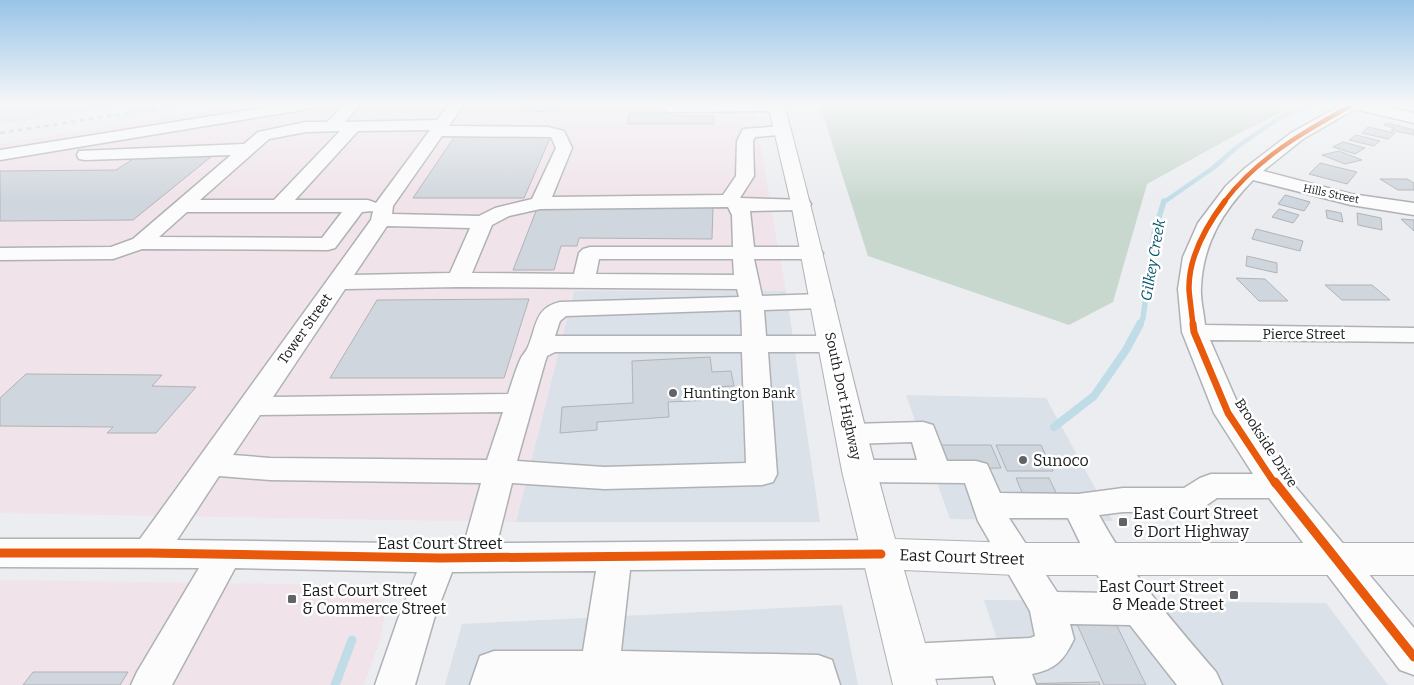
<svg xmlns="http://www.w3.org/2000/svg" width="1414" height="685" font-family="Bitter,serif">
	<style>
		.built { fill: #dae1e8 }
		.industrial { fill: #f0e3e9 }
		.green { fill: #c9d8cf }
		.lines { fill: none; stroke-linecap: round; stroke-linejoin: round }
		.stream-far3 { stroke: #c0dce7; stroke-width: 4.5 }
		.stream-far2 { stroke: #c0dce7; stroke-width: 5.5 }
		.stream-far1 { stroke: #c0dce7; stroke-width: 8 }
		.stream { stroke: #c0dce7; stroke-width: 9 }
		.building { fill: #d0d6dd; stroke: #b1b3b6 }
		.minor-casing { stroke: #afb1b4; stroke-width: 3 }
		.major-casing { stroke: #afb1b4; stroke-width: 2 }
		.minor { fill: #fcfcfd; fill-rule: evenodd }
		.major { fill: #fcfcfd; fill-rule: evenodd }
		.rail { stroke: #c7c8c9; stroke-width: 2.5; stroke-dasharray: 4.5 4.5; stroke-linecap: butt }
		.cycleway-far3-casing { stroke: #fff; stroke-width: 6 }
		.cycleway-far2-casing { stroke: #fff; stroke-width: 8 }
		.cycleway-far1-casing { stroke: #fff; stroke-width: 10 }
		.cycleway-casing { stroke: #fff; stroke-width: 12 }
		.cycleway-far3 { stroke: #e8590c; stroke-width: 4.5 }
		.cycleway-far2 { stroke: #e8590c; stroke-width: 5.5 }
		.cycleway-far1 { stroke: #e8590c; stroke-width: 7 }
		.cycleway { stroke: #e8590c; stroke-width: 9 }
		.poi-dot { fill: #616366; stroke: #fff; stroke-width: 2 }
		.labels { text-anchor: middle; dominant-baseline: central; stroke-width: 5; stroke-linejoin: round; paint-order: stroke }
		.far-street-label { font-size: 11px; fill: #17191b; stroke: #fff }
		.street-label { font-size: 14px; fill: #17191b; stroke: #fff }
		.poi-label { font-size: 14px; fill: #17191b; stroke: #fff; text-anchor: start }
		.water-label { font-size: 15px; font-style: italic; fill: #03546a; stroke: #fff }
		.near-poi-label { font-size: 16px; fill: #17191b; stroke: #fff; text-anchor: start }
		.near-street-label { font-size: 16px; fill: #17191b; stroke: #fff }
	</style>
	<rect width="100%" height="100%" fill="#ebedf0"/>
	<!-- built -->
	<g class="built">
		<path d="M5,105h123l-128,19v-17z"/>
		<path d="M574,291h212l34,231h-304z"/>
		<path d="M906,395l140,3 67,123 -163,-2z"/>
		<path d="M984,600l342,3 62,82h-376z"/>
		<path d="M842,605l16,80h-413l17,-61z"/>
	</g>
	<!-- industrial -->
	<g class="industrial">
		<path d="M244,105h509l33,186h-212l-58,231 -516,-9v-369z"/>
		<path d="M0,580l353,5 14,5 19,15 -5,32 -17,48h-364z"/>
	</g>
	<!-- green -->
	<path class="green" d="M820,105h478l-57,27 -94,52 -34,118 -44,23 -201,-69z"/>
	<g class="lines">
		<!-- stream-far3 -->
		<path class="stream-far3" d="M1164,202l49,-34 24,-21 42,-29 28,-13"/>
		<!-- stream-far2 -->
		<path class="stream-far2" d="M1139,326l4,-8 11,-85 10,-32"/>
		<!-- stream-far1 -->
		<path class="stream-far1" d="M1054,427l40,-31 32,-46 14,-26"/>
		<!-- stream -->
		<path class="stream" d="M335,685l17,-45"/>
	</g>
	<!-- building -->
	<g class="building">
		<path d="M526,105h36l-3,7 -37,-1z"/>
		<path d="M629,113h46v3h39v8h-87z"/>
		<path d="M1387,123l27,7v5l-23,-5 3,-2 -10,-3z"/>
		<path d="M1368,127l27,6 -7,6 -26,-6z"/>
		<path d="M1356,135l24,6 -6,5 -25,-6z"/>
		<path d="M455,136h96l-27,62h-111z"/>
		<path d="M1343,142l22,6 -10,6 -22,-7z"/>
		<path d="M1339,151l23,9 -17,4 -23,-9z"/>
		<path d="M212,156l-79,64 -133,1v-50l116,-1 20,-13z"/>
		<path d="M1320,163l37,9 -10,12 -38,-10z"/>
		<path d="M1380,179h27l7,4v7h-16z"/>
		<path d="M1285,195l25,7 -6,9 -26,-7z"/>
		<path d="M538,206l175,1 -1,32 -133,-1 -2,8h-16l-7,24h-41z"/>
		<path d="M1279,209l20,6 -6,8 -21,-6z"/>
		<path d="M1326,210l15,3 2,9 -16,-4z"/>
		<path d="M1357,213l24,5 1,12 -24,-5z"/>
		<path d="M1401,219l13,1v11z"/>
		<path d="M1256,229l47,12 -3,10 -48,-12z"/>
		<path d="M1247,256l30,7v10l-31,-7z"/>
		<path d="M1236,278l29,1 23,22h-29z"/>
		<path d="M1325,285h47l18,15h-48z"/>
		<path d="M529,299l-25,79h-174l47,-78z"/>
		<path d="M710,357l2,15 19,-1 3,15 -21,1 1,13 -46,2 1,15 -72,5v8l-37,3 2,-26 71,-4 -1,-42z"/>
		<path d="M26,374l136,1 -10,11 44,1 -40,46h-49l6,-6 -113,-1v-28z"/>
		<path d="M930,445h61l10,23 -64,1z"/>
		<path d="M996,445h45l12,26h-46z"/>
		<path d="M1016,478h33l12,25 -35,-1z"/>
		<path d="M1111,614l35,71h-42l-31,-70z"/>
		<path d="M33,672h95l-8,13h-97z"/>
		<path d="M1099,682l1,3 -81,-1z"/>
	</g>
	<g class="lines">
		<defs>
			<g id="minor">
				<path d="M281,105h34l-2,3 -5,1 -308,51v-10z"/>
				<path d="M345,105h15l-15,17 92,-2 12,-15h14l-14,21 99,1 16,4 8,17 -20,49 171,-2 13,-19 1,-35 6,-12 40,-3 6,2 2,3 -2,3 -34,3 -2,4 1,35 -14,22 68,2 3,4 -3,4 -7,2 -51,1 4,36h58l7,2 4,4 -4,4 -7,2h-58l8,37 60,-2 8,2 4,5 -4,5 -8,2 -58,2 2,26h65l9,3 4,5 -4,5 -9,3h-63l9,122 -4,8 -11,3 -158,4 -92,-6 -15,60 384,-3 12,4 5,10 -5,10 -12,4 -251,2 -9,81 197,4 14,5 8,25h-370l10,-29 14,-5h89l13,-80 -144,1 -18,47 -19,66h-40l23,-66 19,-47 -182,-4 -63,117h-41l6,-13 62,-104 -199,-1v-28h140l231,-319 2,-9 -11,1 -27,36 -7,2 -186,-1 -29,10 -113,1v-12l111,-1 22,-8 98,-84 -146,5 -6,-1 -2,-4 2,-4 165,-7 14,-12 48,-10h21zM430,130l-54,73 -8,-3h-73l63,-69zM340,131l-66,69h-74l69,-61 37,-7zM442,136l106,1h3l5,11 -24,51 -37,9 -16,8 -87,-2 1,-8zM728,207l4,8 1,32h-143l-7,2 -4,4 -5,21 -102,-1 20,-48 17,-9 31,-7zM187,212h155l-20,26 -163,-1zM387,226l83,2 -20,45 -96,2zM599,259h134l1,16 -138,-1zM458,287l279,2 2,8 -179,5c-26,6 -23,25 -32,45 -2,5 -6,8 -8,13 -5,11 -8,23 -12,34l-235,3 72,-108zM741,310l1,26h-187l5,-15 6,-5zM555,352h187l4,111 -142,4 -87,-6 28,-99 2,-6zM503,412l-16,48 -217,-2 -37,-3 27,-40zM219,476l51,4 211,3 -17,61 -287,-4z"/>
				<path d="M665,105h118l1,2 -2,3 -5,1 -107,1 -5,-1 -2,-3z"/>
				<path d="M1341,105h34l39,8v10l-59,-14 -52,30 -40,32 88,23 63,9v12l-63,-10 -98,-25c-30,31 -50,63 -52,107 -1,12 3,26 4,38l209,3v14l-204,-2 31,71 47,67 126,150v47l-14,-5 -131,-172h-52l-16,11 -11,3h-67l-24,3c31,58 74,107 117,157l6,13h-45l-47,-60 -60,-1 4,15c-10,21 -18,30 -42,35l4,11h-40l-3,-9 -84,4 -14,-5 -5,-13 5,-13 14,-5 121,-6 5,-2 -5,-25 -52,-90 -13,-38 -106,-1 -11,-3 -4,-8 4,-8 11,-3h58l-5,-18 -61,2 -10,-3 -4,-7 4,-7 10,-3 72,-2 10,3 14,36h29l11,3 13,29 78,1 45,-6h61l16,-10 11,-4h42l-39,-61 -32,-81 -4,-43 5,-32 15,-34 28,-37 18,-17 47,-36zM1009,518h59l25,51 17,24 -53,-1z"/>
			</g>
			<path id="major" d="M768,105h16c40,144 70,290 111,434l122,4h397v32h-397l-113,-5 33,115h-44l-51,-214 -51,-268z"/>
		</defs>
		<!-- minor casing -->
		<use href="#minor" class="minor-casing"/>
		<!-- major casing -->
		<use href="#major" class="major-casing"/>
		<!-- minor -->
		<use href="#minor" class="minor"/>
		<!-- major -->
		<use href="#major" class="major"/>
		<!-- rail -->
		<path class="rail" d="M0,133l180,-28"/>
		<defs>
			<path id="cycleway-far3" d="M1224,202c33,-44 81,-71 128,-97"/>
			<path id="cycleway-far2" d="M1193,326c-1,-12 -3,-24 -4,-36 -1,-33 17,-64 36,-89"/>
			<path id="cycleway-far1" d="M1193,324l1,8 34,81 47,71"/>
			<g id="cycleway">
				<path d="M1275,482l139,175"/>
				<path d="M0,553h149l291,5 441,-4"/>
			</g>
		</defs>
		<!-- cycleway-far3 casing -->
		<use href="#cycleway-far3" class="cycleway-far3-casing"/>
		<!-- cycleway-far2 casing -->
		<use href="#cycleway-far2" class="cycleway-far2-casing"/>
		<!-- cycleway-far1 casing -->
		<use href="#cycleway-far1" class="cycleway-far1-casing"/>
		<!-- cycleway casing -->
		<use href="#cycleway" class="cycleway-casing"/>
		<!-- cycleway-far3 -->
		<use href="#cycleway-far3" class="cycleway-far3"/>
		<!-- cycleway-far2 -->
		<use href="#cycleway-far2" class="cycleway-far2"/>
		<!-- cycleway-far1 -->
		<use href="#cycleway-far1" class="cycleway-far1"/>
		<!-- cycleway -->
		<use href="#cycleway" class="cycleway"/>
	</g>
	<!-- sky -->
	<linearGradient id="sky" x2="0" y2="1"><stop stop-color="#98c4e8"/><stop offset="0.52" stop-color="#f6f7f8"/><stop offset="1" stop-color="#f6f7f8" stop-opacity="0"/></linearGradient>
	<rect width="1414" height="201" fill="url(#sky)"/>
	<!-- markers -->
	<g class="poi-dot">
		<circle cx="673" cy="393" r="5"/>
		<circle cx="1023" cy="460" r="5"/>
		<rect x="1118" y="517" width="10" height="10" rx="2.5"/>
		<rect x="1229" y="590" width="10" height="10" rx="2.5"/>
		<rect x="287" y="594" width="10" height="10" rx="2.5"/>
	</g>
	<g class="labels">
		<!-- far-street labels -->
		<g class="far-street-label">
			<text transform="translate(1331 194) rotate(12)">Hills Street</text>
		</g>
		<!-- street labels -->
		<g class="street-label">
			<text transform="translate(305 329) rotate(-55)">Tower Street</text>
			<text x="1304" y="334">Pierce Street</text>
			<text transform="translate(843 396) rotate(78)">South Dort Highway</text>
			<text transform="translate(1266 443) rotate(57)">Brookside Drive</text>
		</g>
		<!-- poi labels -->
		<g class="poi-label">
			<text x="683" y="393">Huntington Bank</text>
		</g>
		<!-- water labels -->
		<g class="water-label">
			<text transform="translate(1153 260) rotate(-80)">Gilkey Creek</text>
		</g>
		<!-- near-poi labels -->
		<g class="near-poi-label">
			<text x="1033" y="460">Sunoco</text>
			<text x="1133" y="513">East Court Street<tspan x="1133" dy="18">&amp; Dort Highway</tspan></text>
			<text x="1224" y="586" text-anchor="end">East Court Street<tspan x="1224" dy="18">&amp; Meade Street</tspan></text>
			<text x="302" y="590">East Court Street<tspan x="302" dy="18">&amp; Commerce Street</tspan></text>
		</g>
		<!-- near-street labels -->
		<g class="near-street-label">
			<text x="440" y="543">East Court Street</text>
			<text transform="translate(962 557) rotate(2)">East Court Street</text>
		</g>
	</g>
</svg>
